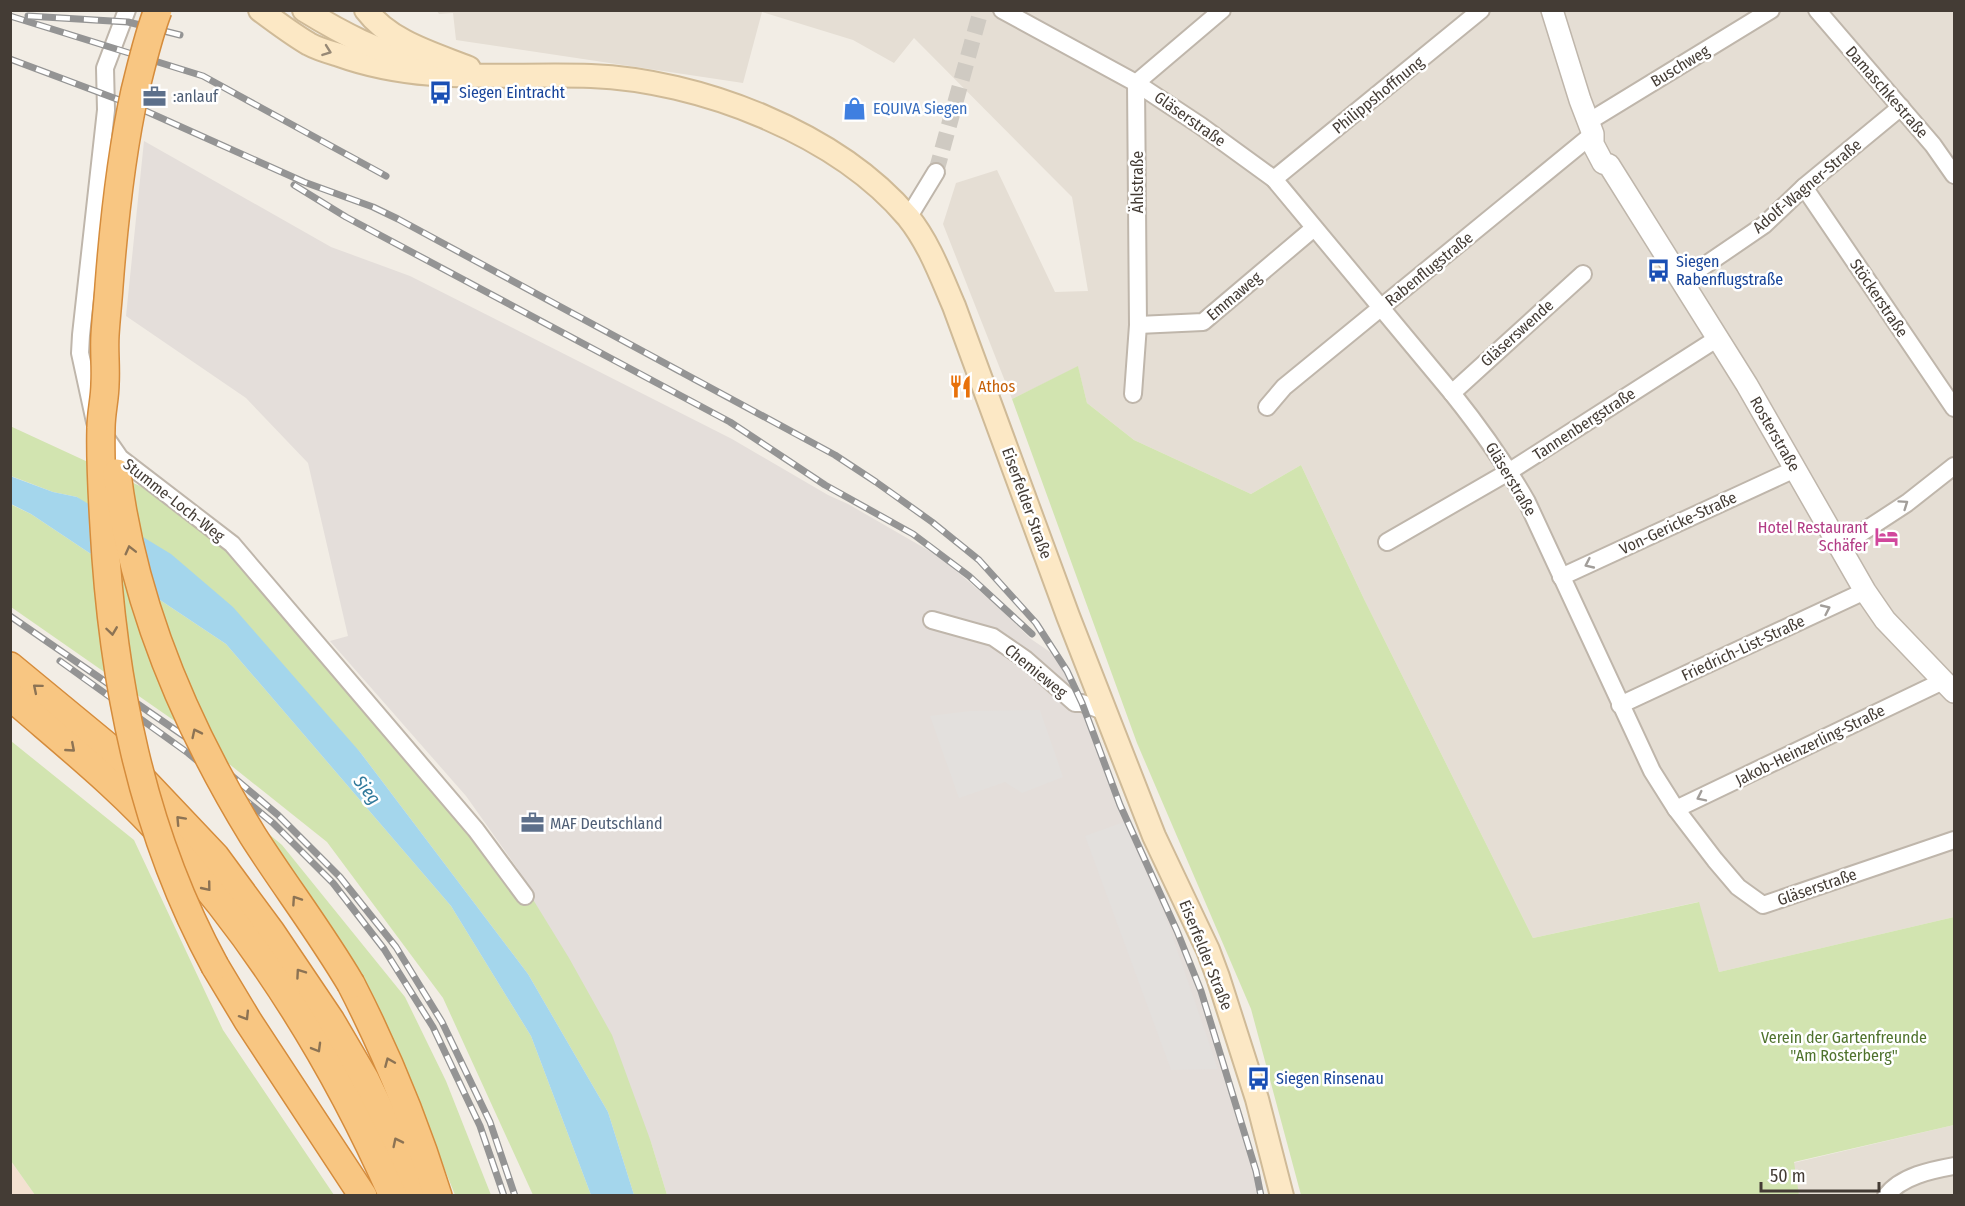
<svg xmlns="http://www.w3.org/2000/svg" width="1965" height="1206" font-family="'Fira Sans Condensed',sans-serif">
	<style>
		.residential { fill: #e5ded4 }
		.commercial { fill: #f3e1d1 }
		.industrial { fill: #e4deda }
		.green { fill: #d2e4b0 }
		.parking { fill: #e3e0dd }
		.water { fill: #a4d6ec }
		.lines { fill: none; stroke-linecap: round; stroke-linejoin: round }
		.minor-tunnel { stroke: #cfcac2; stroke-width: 16; stroke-dasharray: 16 8; stroke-linecap: butt }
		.minor-casing { stroke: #bfb6ab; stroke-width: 20 }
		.tertiary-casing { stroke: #bfb6ab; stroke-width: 24 }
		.secondary-casing { stroke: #cfba97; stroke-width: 26 }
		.trunk-casing { stroke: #d58c3c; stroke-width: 30 }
		.minor { stroke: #fff; stroke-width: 16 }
		.tertiary { stroke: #fff; stroke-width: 21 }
		.secondary { stroke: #fce8c5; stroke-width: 22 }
		.trunk { stroke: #f8c682; stroke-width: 27 }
		.rail-casing { stroke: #949494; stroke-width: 7 }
		.rail { stroke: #fff; stroke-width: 4.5; stroke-dasharray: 14; stroke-linecap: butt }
		.trunk-bridge-casing { stroke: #d58c3c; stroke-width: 30; stroke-linecap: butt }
		.trunk-bridge { stroke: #f8c682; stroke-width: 27 }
		.oneway { stroke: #978976 }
		.oneway2 { stroke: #a29e9a }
		.oneway3 { stroke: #8c7354 }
		.labels { text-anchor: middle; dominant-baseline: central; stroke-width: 5; stroke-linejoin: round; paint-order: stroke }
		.street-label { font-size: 16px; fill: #443c35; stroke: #fff }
		.transit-label { font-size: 16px; fill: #164399; stroke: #fff; text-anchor: start }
		.service-label { font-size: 16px; fill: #4e5e75; stroke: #fff; text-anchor: start }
		.shop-label { font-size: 16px; fill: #366cbe; stroke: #fff; text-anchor: start }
		.food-label { font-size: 16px; fill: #c56008; stroke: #fff; text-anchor: start }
		.hotel-label { font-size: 16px; fill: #b23c85; stroke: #fff; text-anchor: end }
		.park-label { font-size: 16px; fill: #4e722c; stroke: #fff }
		.water-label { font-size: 18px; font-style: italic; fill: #30799b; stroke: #fff }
	</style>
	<rect width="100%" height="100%" fill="#f2ede5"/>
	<!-- residential -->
	<g class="residential">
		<path d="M437,11h1517v906l-235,55 -21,-70 -165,36 -169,-339 -63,-134 -50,29 -117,-54 -47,-37 -9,-36 -66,32 -69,-175 13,-41 41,-13 58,122 33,-1 -16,-94 -158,-159 -20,25 -41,-23 -91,-28 -19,71 -287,-43 -3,-27 -14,1z"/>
		<path d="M1954,1125v70h-155l-6,-32z"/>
	</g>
	<!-- commercial -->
	<path class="commercial" d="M10,1161h1l24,34 -24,1z"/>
	<!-- industrial -->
	<path class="industrial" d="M144,141l187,106 79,29 322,163 96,56 20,9 92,53 56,48 35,34 22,15 21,33 38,101 61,138 52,137 38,132h-596l-16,-53 -134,-274 -51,-72 -136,-155 18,-5 -40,-173 -62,-65 -120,-82z"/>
	<!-- green -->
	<g class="green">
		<path d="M1078,366l9,37 47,37 117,54 50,-29 63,134 169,339 166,-36 20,70 235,-55v208l-160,37 5,33h-498l-50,-186 -114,-266 -125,-344z"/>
		<path d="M10,426l171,79 51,39 297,349 40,65 43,77 39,107 16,53h-33l-26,-83 -80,-138 -168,-222 -283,-255 -24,-5 -42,-16z"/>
		<path d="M10,504l21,10 195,130 225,262 80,130 60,159h-58l-90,-197 -116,-156 -148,-118 -168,-117z"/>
		<path d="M11,741l123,99 89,190 111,165h-299l-24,-34z"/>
		<path d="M264,830l18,15 123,152 41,84 45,114h-36l-56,-141 -24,-51z"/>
	</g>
	<!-- parking -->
	<g class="parking">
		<path d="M1040,710l23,67 -41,16 -17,-11 -46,16 -29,-82 40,-5z"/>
		<path d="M1124,822l44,101 50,146 -47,1 -86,-234z"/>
	</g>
	<!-- water -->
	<path class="water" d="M10,476l43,16 24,5 94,57 62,53 127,145 168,222 80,138 26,83h-43l-60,-159 -80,-130 -225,-262 -195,-130 -20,-10z"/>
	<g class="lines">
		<!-- minor-tunnel -->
		<path class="minor-tunnel" d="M936,172l45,-162"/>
		<defs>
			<g id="minor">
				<path d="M127,10l-22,58 1,42 -25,225 -1,18 15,69 25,36 112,86 244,286 49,66"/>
				<path d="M1002,10l134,73 65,43 73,53 178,214c28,35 53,70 75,109l125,269 24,38 39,51 23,27 25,18 191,-65"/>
				<path d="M1817,10l116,135 21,30"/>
				<path d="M1136,83l86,-73"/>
				<path d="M1588,122l183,-112"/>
				<path d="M1274,179l207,-169"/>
				<path d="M1804,187l150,221"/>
				<path d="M908,218l28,-46"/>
				<path d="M1682,281l82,-56 40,-38 97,-80"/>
				<path d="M1138,325l65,-3 111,-94"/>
				<path d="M1452,393l131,-119"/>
				<path d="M1133,394l5,-69 -2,-242"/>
				<path d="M1267,407l17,-20 309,-253"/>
				<path d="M1387,542l123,-71 208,-133"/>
				<path d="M1838,548l69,-45 47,-37"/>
				<path d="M1561,577l234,-108"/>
				<path d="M932,620l61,17 32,22 50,44h7l24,9"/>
				<path d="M1620,705l245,-114"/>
				<path d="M1676,809l267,-128"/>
				<path d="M1886,1196c15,-20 46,-26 68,-30"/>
			</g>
			<path id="tertiary" d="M1552,10l28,90 13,34v10l10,19 6,2 138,220 118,206 20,29 69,72"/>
			<g id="secondary">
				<path d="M260,10c16,12 32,24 49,34 9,5 20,8 30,11 83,30 166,18 252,21 108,4 246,57 317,141 21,26 33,59 46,89l114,310 86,220 54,114 10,27 39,122 25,97"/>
				<path d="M304,10c36,22 76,44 117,51"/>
				<path d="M366,10c24,32 68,44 103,58"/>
			</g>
			<g id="trunk">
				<path d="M10,666l114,94 91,96 56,76 60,89 34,58 56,117"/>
				<path d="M10,696c55,48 112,93 160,148 92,103 167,225 223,352"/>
				<path d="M215,966l33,55 115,175"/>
				<path d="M351,984c35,68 64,138 87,212"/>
			</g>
		</defs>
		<!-- minor casing -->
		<use href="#minor" class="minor-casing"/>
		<!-- tertiary casing -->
		<use href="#tertiary" class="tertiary-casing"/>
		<!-- secondary casing -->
		<use href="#secondary" class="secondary-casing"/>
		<!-- trunk casing -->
		<use href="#trunk" class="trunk-casing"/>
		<!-- minor -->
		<use href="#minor" class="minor"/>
		<!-- tertiary -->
		<use href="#tertiary" class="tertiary"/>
		<!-- secondary -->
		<use href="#secondary" class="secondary"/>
		<!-- trunk -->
		<use href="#trunk" class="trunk"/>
		<defs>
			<g id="rail">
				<path d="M10,16l193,60 183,100"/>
				<path d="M28,16l100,6 52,13"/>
				<path d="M10,59l120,45 174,78 69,25 25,12 437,236 41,27 56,40 47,38 57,63 31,48 15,32 38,102 57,126 24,60 55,180 5,25"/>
				<path d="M294,185l52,32 384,205 95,63 88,49 56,42 63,58"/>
				<path d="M10,616l177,122 91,77 62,62 56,70 46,75 48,100 25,74"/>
				<path d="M60,661l128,92 85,70 60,60 51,66 49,78 47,99 24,70"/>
			</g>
		</defs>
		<!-- rail casing -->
		<use href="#rail" class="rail-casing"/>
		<!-- rail -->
		<use href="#rail" class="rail"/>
		<defs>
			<g id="trunk-bridge">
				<path d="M158,10c-10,26 -16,53 -23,81 -14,64 -21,129 -26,195 -1,16 -3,32 -4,49 -1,16 1,32 0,49 0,14 -4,29 -4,44 -1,33 1,65 3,98 8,153 37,304 111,440"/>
				<path d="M117,473c16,130 68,252 136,363 32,50 68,97 98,148"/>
			</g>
		</defs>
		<!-- trunk-bridge casing -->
		<use href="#trunk-bridge" class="trunk-bridge-casing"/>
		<!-- trunk-bridge -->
		<use href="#trunk-bridge" class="trunk-bridge"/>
	</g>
	<!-- one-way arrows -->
	<defs><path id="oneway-chevron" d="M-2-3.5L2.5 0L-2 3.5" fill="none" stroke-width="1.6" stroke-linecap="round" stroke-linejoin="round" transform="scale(1.5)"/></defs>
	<use class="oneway" href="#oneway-chevron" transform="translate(327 51) rotate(20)"/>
	<g class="oneway2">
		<use href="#oneway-chevron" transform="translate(1904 504) rotate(-35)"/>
		<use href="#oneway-chevron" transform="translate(1589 564) rotate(155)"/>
		<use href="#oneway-chevron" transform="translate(1826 609) rotate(-25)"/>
		<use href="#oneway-chevron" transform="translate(1701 797) rotate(154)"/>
	</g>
	<g class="oneway3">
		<use href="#oneway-chevron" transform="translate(130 550) rotate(-104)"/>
		<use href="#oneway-chevron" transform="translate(112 631) rotate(82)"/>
		<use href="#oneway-chevron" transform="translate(37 688) rotate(-140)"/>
		<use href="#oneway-chevron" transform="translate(196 733) rotate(-116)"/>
		<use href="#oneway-chevron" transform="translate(71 748) rotate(41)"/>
		<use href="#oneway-chevron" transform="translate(180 820) rotate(-133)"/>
		<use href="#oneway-chevron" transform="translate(207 887) rotate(51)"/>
		<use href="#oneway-chevron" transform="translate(296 900) rotate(-124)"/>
		<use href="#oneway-chevron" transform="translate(300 973) rotate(-125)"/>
		<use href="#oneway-chevron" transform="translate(245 1016) rotate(58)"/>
		<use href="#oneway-chevron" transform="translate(317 1048) rotate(60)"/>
		<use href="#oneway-chevron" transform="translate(389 1062) rotate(-113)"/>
		<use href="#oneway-chevron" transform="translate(397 1142) rotate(-116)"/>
	</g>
	<!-- icons -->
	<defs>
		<symbol id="bus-bare" viewBox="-9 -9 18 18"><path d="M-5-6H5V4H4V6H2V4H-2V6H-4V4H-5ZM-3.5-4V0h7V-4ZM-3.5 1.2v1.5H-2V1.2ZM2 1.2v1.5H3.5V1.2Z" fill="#1a4fb4" stroke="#fff" stroke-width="2.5" paint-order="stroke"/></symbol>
		<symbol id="office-bare" viewBox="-9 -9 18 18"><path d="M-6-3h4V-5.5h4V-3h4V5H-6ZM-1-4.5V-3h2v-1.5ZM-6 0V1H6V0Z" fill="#5c6f8a" stroke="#fff" stroke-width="2.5" paint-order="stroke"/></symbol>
		<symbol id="shop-bare" viewBox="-9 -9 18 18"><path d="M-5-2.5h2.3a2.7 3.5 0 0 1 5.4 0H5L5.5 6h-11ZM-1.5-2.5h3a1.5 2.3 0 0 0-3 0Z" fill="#3f7fe0" stroke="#fff" stroke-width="2.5" paint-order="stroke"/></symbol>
		<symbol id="restaurant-bare" viewBox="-9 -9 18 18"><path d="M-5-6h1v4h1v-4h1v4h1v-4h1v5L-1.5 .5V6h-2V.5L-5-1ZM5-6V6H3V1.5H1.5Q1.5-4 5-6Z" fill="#e8710a" stroke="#fff" stroke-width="2.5" paint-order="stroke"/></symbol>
		<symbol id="hotel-bare" viewBox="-9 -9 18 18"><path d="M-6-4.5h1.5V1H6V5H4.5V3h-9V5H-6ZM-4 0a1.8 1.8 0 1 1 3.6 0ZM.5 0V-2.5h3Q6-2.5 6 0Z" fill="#d1479c" stroke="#fff" stroke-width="2.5" paint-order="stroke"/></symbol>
	</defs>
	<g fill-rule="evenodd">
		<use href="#bus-bare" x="424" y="76" width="33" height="33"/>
		<use href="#office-bare" x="138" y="80" width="33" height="33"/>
		<use href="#shop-bare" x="838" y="92" width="33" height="33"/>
		<use href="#bus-bare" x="1642" y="254" width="33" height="33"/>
		<use href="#restaurant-bare" x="944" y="370" width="33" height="33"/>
		<use href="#hotel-bare" x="1870" y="520" width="33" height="33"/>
		<use href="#office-bare" x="516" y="806" width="33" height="33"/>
		<use href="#bus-bare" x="1242" y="1062" width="33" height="33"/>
	</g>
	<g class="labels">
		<!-- street labels -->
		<g class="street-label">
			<text transform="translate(1680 66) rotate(-31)">Buschweg</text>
			<text transform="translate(1887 92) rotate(49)">Damaschkestraße</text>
			<text transform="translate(1378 95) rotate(-39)">Philippshoffnung</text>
			<text transform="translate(1190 119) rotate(35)">Gläserstraße</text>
			<text transform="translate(1137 182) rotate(-90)">Ählstraße</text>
			<text transform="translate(1807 186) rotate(-40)">Adolf-Wagner-Straße</text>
			<text transform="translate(1429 269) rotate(-39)">Rabenflugstraße</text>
			<text transform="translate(1234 296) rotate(-40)">Emmaweg</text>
			<text transform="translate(1879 298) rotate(56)">Stöckerstraße</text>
			<text transform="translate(1517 333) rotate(-42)">Gläserswende</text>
			<text transform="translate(1584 424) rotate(-33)">Tannenbergstraße</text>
			<text transform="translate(1775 434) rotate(60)">Rosterstraße</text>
			<text transform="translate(1511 479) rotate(59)">Gläserstraße</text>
			<text transform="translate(174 500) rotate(38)">Stumme-Loch-Weg</text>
			<text transform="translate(1027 503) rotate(70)">Eiserfelder Straße</text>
			<text transform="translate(1678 523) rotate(-25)">Von-Gericke-Straße</text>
			<text transform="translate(1743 648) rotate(-25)">Friedrich-List-Straße</text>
			<text transform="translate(1036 671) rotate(39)">Chemieweg</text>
			<text transform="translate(1810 745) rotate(-26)">Jakob-Heinzerling-Straße</text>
			<text transform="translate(1817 887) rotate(-19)">Gläserstraße</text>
			<text transform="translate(1206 955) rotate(68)">Eiserfelder Straße</text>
		</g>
		<!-- transit labels -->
		<g class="transit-label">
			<text x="459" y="92">Siegen Eintracht</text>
			<text x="1676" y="261">Siegen<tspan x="1676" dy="18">Rabenflugstraße</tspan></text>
			<text x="1276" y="1078">Siegen Rinsenau</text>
		</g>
		<!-- service labels -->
		<g class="service-label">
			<text x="173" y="96">:anlauf</text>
			<text x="550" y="823">MAF Deutschland</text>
		</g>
		<!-- shop labels -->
		<g class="shop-label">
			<text x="873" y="108">EQUIVA Siegen</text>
		</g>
		<!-- food labels -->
		<g class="food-label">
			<text x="978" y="386">Athos</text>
		</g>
		<!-- hotel labels -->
		<g class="hotel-label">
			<text x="1868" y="527">Hotel Restaurant<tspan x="1868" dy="18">Schäfer</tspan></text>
		</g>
		<!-- park labels -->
		<g class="park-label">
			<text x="1844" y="1037">Verein der Gartenfreunde<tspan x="1844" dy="18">"Am Rosterberg"</tspan></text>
		</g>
		<!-- water labels -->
		<g class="water-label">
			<text transform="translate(367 790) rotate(52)">Sieg</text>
		</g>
	</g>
	<!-- border -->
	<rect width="1965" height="1206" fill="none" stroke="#443c35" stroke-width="24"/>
	<!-- scale -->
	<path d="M1761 1182v9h118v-9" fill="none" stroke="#443c35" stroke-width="3"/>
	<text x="1770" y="1182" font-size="18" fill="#443c35" stroke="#ffffff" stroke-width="4.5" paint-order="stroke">50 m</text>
</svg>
